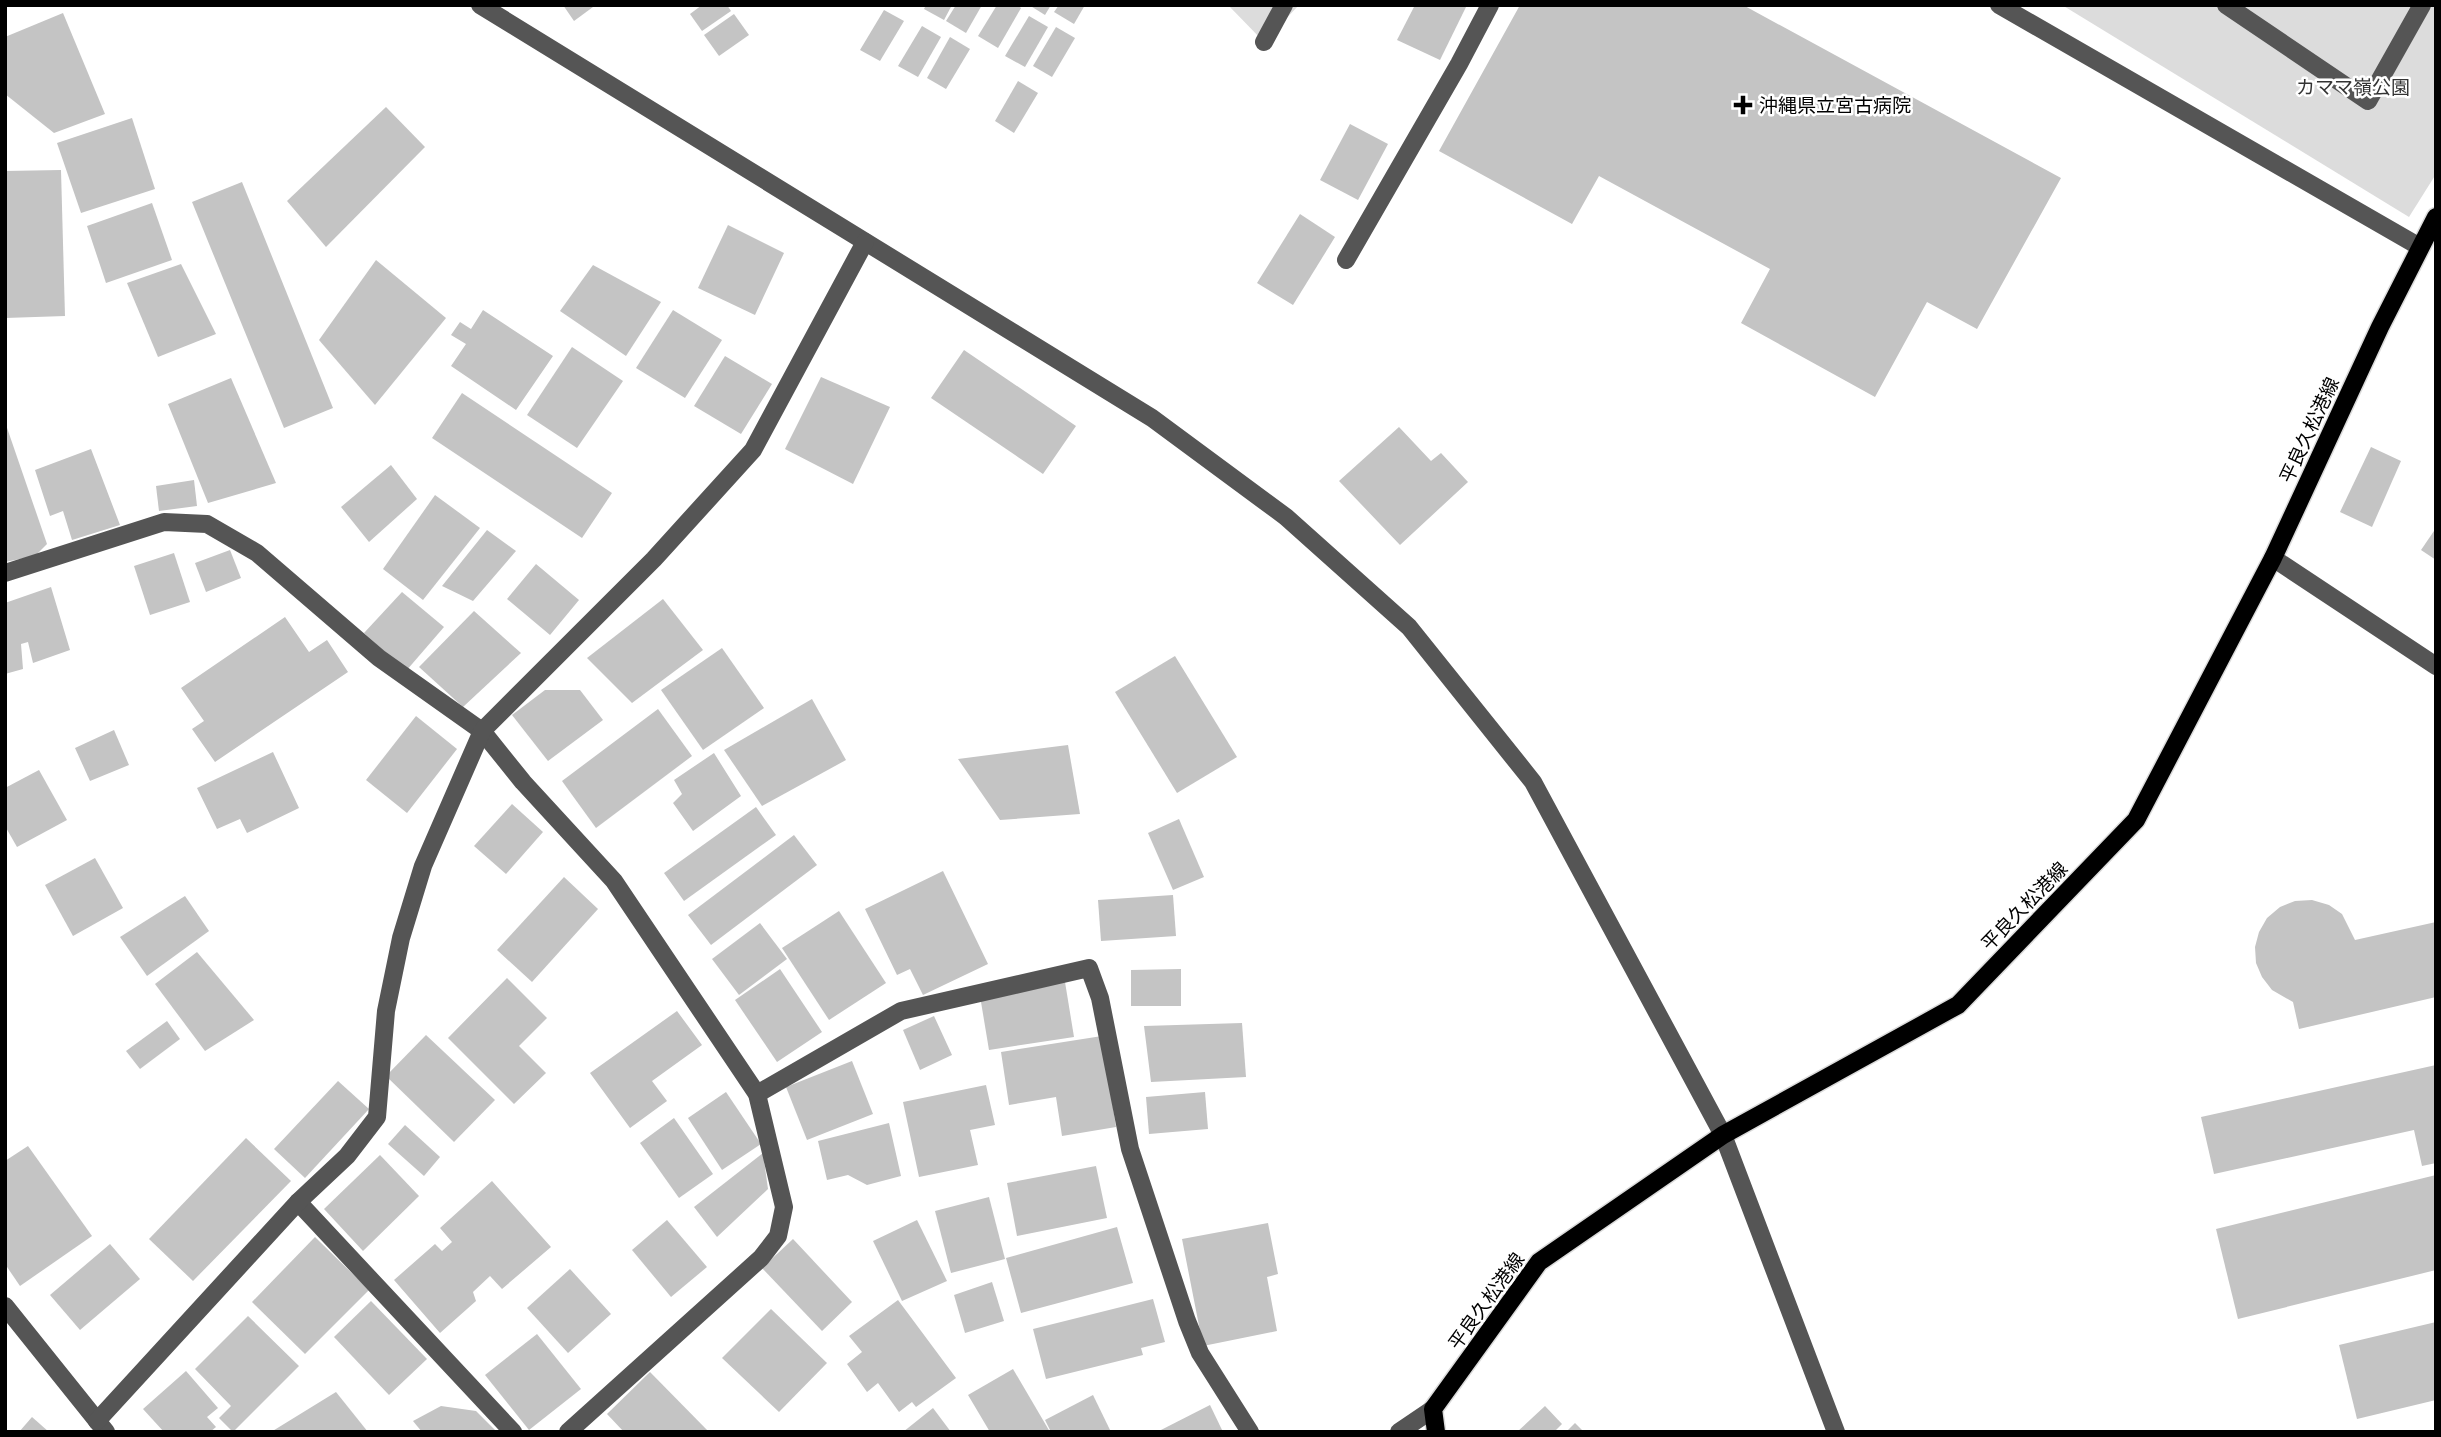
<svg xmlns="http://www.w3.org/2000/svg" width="2441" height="1437" font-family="'Noto Sans','Noto Sans JP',sans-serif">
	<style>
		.green { fill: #dcdcdc }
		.building { fill: #c4c4c4 }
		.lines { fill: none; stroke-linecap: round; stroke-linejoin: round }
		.major-casing { stroke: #dbdbdb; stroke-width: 21 }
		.minor { stroke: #555; stroke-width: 18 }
		.major { stroke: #000; stroke-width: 18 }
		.poi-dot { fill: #000; stroke: #fff; stroke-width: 2.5 }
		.labels { text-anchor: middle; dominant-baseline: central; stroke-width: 5; stroke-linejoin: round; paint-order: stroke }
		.park-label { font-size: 19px; fill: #333; stroke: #fff }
		.poi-label { font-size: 19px; fill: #000; stroke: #fff; text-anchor: start }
		.street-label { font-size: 19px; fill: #000; stroke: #fff }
	</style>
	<rect width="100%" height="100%" fill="#fff"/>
	<!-- green -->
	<g class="green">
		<path d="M1228,5h71l-35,37z"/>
		<path d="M2062,5h374v169l-27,43z"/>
	</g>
	<!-- building -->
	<g class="building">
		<path d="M563,5h29l1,2 -19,14z"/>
		<path d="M702,5h25l4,6 -29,20 -12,-17z"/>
		<path d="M926,5h26l-8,15 -20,-11z"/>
		<path d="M956,5h26l-16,28 -20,-12z"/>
		<path d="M997,5h20l4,3 -23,40 -20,-12z"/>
		<path d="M1029,5h22l-6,10z"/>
		<path d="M1059,5h26l-11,19 -20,-12z"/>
		<path d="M1415,5h52l-27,55 -43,-20z"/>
		<path d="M1520,5h223l318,173 -84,151 -50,-27 -52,95 -134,-74 29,-54 -171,-93 -27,48 -133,-73z"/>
		<path d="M884,10l20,11 -24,40 -20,-11z"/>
		<path d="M63,13l42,101 -51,19 -49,-39v-57z"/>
		<path d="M734,14l15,21 -30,21 -15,-21z"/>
		<path d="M1029,16l19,11 -23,40 -20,-11z"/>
		<path d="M922,26l19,11 -23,40 -20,-11z"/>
		<path d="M1056,27l19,11 -23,39 -19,-11z"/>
		<path d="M950,37l20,12 -24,40 -19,-11z"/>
		<path d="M1018,81l20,12 -24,40 -19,-12z"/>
		<path d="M386,107l39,40 -99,100 -39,-46z"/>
		<path d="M132,118l23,71 -74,24 -24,-70z"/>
		<path d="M1350,124l38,20 -30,56 -38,-20z"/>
		<path d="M61,170l4,146 -60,2v-147z"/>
		<path d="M242,182l91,226 -49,20 -92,-226z"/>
		<path d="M152,203l20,57 -66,23 -19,-57z"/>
		<path d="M1300,214l35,23 -42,68 -36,-22z"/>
		<path d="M728,225l56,28 -29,62 -57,-27z"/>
		<path d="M376,260l70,58 -71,87 -56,-65z"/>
		<path d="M181,264l35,70 -58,23 -31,-74z"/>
		<path d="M593,265l68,37 -35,54 -66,-45z"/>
		<path d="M483,310l70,46 -37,54 -65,-44 15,-22 -15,-9 9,-13 11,7z"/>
		<path d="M673,310l49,30 -37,58 -49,-30z"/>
		<path d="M572,347l51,34 -46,67 -50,-33z"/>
		<path d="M964,350l112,76 -33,48 -112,-76z"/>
		<path d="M725,356l47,28 -31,50 -47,-28z"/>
		<path d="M821,377l69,30 -37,77 -68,-35z"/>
		<path d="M231,378l45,105 -68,20 -40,-99z"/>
		<path d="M462,393l150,100 -30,45 -150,-100z"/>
		<path d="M5,422l42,122 -12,12 -30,6z"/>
		<path d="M1399,427l32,34 10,-8 27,29 -68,63 -61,-64z"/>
		<path d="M2371,447l30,14 -29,66 -32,-15z"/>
		<path d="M91,449l29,76 -48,15 -9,-29 -13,5 -15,-46z"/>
		<path d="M391,465l26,34 -48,43 -28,-35z"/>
		<path d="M194,480l3,26 -38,5 -3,-25z"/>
		<path d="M435,495l45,33 -57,72 -40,-31z"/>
		<path d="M2436,528v32l-15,-10z"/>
		<path d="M487,530l29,21 -43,50 -31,-15z"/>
		<path d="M230,550l11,28 -35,14 -11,-29z"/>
		<path d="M174,553l16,49 -40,13 -16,-49z"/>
		<path d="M536,564l43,36 -29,35 -43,-36z"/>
		<path d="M51,587l19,63 -37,13 -5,-21 -7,2 2,25 -18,5v-71z"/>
		<path d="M402,592l42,35 -38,44 -42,-38z"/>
		<path d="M663,599l40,51 -71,53 -45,-45z"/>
		<path d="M474,611l47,42 -58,54 -44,-40z"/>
		<path d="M285,617l24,35 18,-12 21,32 -133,90 -23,-33 12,-8 -23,-33z"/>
		<path d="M722,648l42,60 -61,42 -42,-60z"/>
		<path d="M1175,656l62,101 -60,36 -62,-101z"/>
		<path d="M545,690h35l23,30 -55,41 -36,-46z"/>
		<path d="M812,699l34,61 -84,46 -38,-56z"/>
		<path d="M658,709l34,47 -96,72 -34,-47z"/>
		<path d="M416,716l41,33 -50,64 -41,-33z"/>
		<path d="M114,730l15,35 -39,16 -15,-33z"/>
		<path d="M1068,745l12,69 -80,6 -42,-61z"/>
		<path d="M273,752l26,56 -52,25 -7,-14 -23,10 -20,-41z"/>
		<path d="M714,753l27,43 -48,35 -20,-28 9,-9 -8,-14z"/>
		<path d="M39,770l28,50 -50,27 -12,-21v-38z"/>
		<path d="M512,804l31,28 -37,42 -32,-28z"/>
		<path d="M756,807l20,28 -92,66 -20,-28z"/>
		<path d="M1179,819l25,58 -31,13 -25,-57z"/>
		<path d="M794,835l23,30 -106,80 -23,-30z"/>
		<path d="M95,858l28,50 -50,28 -28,-51z"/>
		<path d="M943,871l45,93 -65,31 -13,-26 -13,6 -32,-66z"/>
		<path d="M564,877l34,32 -66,73 -35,-32z"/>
		<path d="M1173,895l3,41 -75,5 -3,-41z"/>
		<path d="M185,896l24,35 -62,45 -27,-39z"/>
		<path d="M2312,900l17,5 13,9 13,26 81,-18v75l-137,32 -6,-27 -21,-12 -10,-13 -6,-14 -1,-16 4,-15 8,-14 13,-11 15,-6z"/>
		<path d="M839,911l47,72 -57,37 -47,-72z"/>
		<path d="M760,923l27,36 -48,36 -27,-36z"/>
		<path d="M197,952l57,68 -49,31 -50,-67z"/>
		<path d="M780,969l42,63 -45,30 -42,-62z"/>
		<path d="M1181,969v37h-50v-36z"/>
		<path d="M507,978l40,40 -28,28 27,27 -32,31 -66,-66z"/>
		<path d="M1065,982l9,55 -85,13 -9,-54z"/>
		<path d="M677,1011l25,34 -50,36 15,20 -37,27 -40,-55z"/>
		<path d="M934,1016l18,39 -32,15 -17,-40z"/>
		<path d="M167,1021l13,18 -40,30 -14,-18z"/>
		<path d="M1242,1023l4,54 -95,5 -7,-56z"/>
		<path d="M426,1035l69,65 -41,42 -68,-66z"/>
		<path d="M1102,1036l14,91 -54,9 -6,-39 -47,8 -8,-53z"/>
		<path d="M852,1061l21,53 -66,26 -21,-53z"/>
		<path d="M2436,1065v98l-14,3 -8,-36 -200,44 -13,-57z"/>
		<path d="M338,1081l31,28 -64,69 -31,-29z"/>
		<path d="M986,1085l9,40 -25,5 8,35 -59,12 -16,-75z"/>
		<path d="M726,1092l35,52 -39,26 -34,-52z"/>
		<path d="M1205,1092l3,37 -59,5 -3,-37z"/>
		<path d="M674,1118l39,56 -34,24 -39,-55z"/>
		<path d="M889,1123l12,53 -34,9 -19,-10 -21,5 -9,-39z"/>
		<path d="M405,1125l35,32 -16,19 -36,-32z"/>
		<path d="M246,1138l45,43 -98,100 -44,-42z"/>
		<path d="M28,1146l64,90 -72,50 -15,-22v-103z"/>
		<path d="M763,1153l5,36 -51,48 -23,-30z"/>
		<path d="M380,1155l39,41 -56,55 -39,-42z"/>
		<path d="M1096,1166l11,52 -90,18 -10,-53z"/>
		<path d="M2436,1175v95l-198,49 -22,-90z"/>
		<path d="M492,1181l59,66 -49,42 -12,-13 -17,16 3,9 -36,32 -46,-53 41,-36 7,7 10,-9 -12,-14z"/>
		<path d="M989,1197l16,62 -54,14 -16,-62z"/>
		<path d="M667,1220l40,47 -36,30 -39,-47z"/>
		<path d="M917,1220l30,61 -45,20 -29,-60z"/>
		<path d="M1268,1223l10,51 -11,3 10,54 -74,15 -21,-107z"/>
		<path d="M1117,1227l16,56 -112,30 -15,-55z"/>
		<path d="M315,1237l54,53 -64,64 -53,-52z"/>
		<path d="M793,1239l59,63 -30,29 -60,-63z"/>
		<path d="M110,1244l30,35 -60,51 -30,-35z"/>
		<path d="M570,1269l41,45 -43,39 -41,-45z"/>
		<path d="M992,1282l12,39 -39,12 -11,-38z"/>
		<path d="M1153,1299l12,43 -24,6 2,7 -97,24 -13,-50z"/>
		<path d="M898,1300l58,78 -40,29 -4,-5 -13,10 -21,-29 -11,9 -20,-28 15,-12 -13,-16z"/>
		<path d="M371,1301l56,58 -38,36 -55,-58z"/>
		<path d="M771,1309l56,54 -48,49 -57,-54z"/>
		<path d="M248,1316l51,50 -66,66 -14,-14 12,-12 -36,-37z"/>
		<path d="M2436,1322v78l-79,19 -18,-74z"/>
		<path d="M537,1334l44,55 -52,41 -44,-55z"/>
		<path d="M1013,1369l37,63h-60l-22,-37z"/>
		<path d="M186,1371l32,37 -11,9 9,10 -6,5h-46l-21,-23z"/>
		<path d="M650,1372l59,60h-85l-17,-18z"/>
		<path d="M336,1392l32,40h-97z"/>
		<path d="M1093,1395l18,37h-60l-6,-12z"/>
		<path d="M1210,1405l13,27h-66z"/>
		<path d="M441,1406l35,5 21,21h-75l-9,-11z"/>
		<path d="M1545,1406l17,18 -8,8h-37z"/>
		<path d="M933,1408l18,24h-48z"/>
		<path d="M32,1417l17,15h-30z"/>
		<path d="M1575,1423l9,9h-18z"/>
	</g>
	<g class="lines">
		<defs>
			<path id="major" d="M1436,1432l-3,-23 106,-147 184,-127 235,-130 178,-185 137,-262 107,-231 56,-110"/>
		</defs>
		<!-- major casing -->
		<use href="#major" class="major-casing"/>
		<!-- minor -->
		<g class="minor">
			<path d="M480,5l672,413 134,99 123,110 124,155 190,353 113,297"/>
			<path d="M1999,5l421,242"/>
			<path d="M2226,5l142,96 54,-96"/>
			<path d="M1264,42l20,-37"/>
			<path d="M1346,260l113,-196 31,-59"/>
			<path d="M2273,558l163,108"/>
			<path d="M5,573l159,-51 43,2 50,29 122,105 103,73 41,51 91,99 143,213 27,113 -6,29 -17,22 -193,174"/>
			<path d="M757,1094l144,-83 188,-43 11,30 30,151 57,172 13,32 50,79"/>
			<path d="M298,1202l215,230"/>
			<path d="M5,1306l101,126"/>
			<path d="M97,1421l201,-219 49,-46 30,-39 9,-106 15,-73 22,-72 59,-135 172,-172 99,-109 112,-208"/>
			<path d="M1399,1432l34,-23"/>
		</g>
		<!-- major -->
		<use href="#major" class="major"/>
	</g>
	<!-- markers -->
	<path class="poi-dot" d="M1739.5 94.5h7v7h7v7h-7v7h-7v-7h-7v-7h7z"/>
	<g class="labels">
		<!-- park labels -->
		<g class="park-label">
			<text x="2353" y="87">カママ嶺公園</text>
		</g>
		<!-- poi labels -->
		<g class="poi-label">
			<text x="1759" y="105">沖縄県立宮古病院</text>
		</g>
		<!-- street labels -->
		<g class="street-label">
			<text transform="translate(2309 430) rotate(-65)">平良久松港線</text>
			<text transform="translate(2024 906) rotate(-46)">平良久松港線</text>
			<text transform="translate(1486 1301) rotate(-54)">平良久松港線</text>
		</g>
	</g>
	<!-- border -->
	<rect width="2441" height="1437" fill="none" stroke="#000000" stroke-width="14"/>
</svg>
